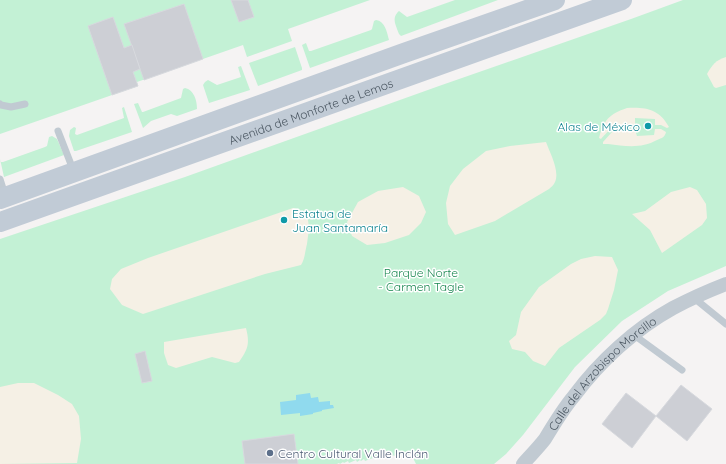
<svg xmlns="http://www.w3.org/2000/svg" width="726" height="464" font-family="Quicksand,sans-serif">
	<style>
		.green { fill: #c3f1d5 }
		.sand { fill: #f5f0e5 }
		.water { fill: #90daee }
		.building { fill: #cdcfd5; stroke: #d7d9de }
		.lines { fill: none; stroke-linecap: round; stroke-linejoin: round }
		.lane { stroke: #c1cad2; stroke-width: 7 }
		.street { stroke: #c1cad2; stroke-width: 14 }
		.secondary { stroke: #c1cbd6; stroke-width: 20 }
		.culture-dot { fill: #0f9aa8; stroke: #fff; stroke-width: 1.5 }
		.service-dot { fill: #5c6f8a; stroke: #fff; stroke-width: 1.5 }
		.labels { text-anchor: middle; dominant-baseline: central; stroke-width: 3; stroke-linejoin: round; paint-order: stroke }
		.street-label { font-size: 12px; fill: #4a5661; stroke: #fff }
		.culture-label { font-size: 12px; fill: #0d838f; stroke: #fff; text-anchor: end }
		.park-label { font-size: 12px; fill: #17864f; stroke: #fff }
		.service-label { font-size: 12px; fill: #4e5e75; stroke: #fff; text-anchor: start }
	</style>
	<rect width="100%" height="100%" fill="#f5f3f3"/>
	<!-- green -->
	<g class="green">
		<path d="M0,0h370l-82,29 4,12 -45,16 -4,-12 -106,37 1,4 -138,48z"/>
		<path d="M455,0h43l-97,36 -2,-2c-3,-9 -8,-16 0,-23l8,6z"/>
		<path d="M683,0h43v266l-58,25 -46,30 -47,46 -52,68 -17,19 -12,10h-78l-5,-10 -6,1h-3v-1l-3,2 -1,-2 -4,2 -1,-1 -3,2 -1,-1 -3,2 -1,-1 -3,1 -1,-1 -3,2 -1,-1 -4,1v-1l-8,3 -1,-2 -3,2 -1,-1 -3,2 -1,-2 -7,3 -1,-2 -4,2 -1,-1 -3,2 -1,-1 -2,1h-337v-225l185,-62 254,-91 192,-67z"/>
		<path d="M376,20c9,1 11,12 13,20l-79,28 -8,-23 4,-2 3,8h2l60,-21 1,-1 2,-8z"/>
		<path d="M295,47l7,21v2l-44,16 -9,-23z"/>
		<path d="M241,66l9,24 -41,13 -6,-18 2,-3 3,-2 9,5 24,-8 -3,-10z"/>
		<path d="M185,88c9,2 12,12 12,21l-20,7 -6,-2 -20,7 -8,7 -9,-24 4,-1 4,9h1l38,-14 2,-9z"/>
		<path d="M124,107l8,25 -56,19h-2l-5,-15 1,-6 4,-3 2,1 -1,6 2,1 47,-17 -2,-10z"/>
		<path d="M52,136l5,3 7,16 -60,22 -4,-18 1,3h2l42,-15 2,-1 2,-9z"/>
	</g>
	<!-- sand -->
	<g class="sand">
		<path d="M726,57v28l-10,3 -2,-1 -7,-13c5,-9 9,-14 19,-17z"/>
		<path d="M627,108c19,-1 32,1 42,19l-2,1 -6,-3h-6v-6l-20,-1v6c-18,1 -22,1 -34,15l-2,-1c5,-18 10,-24 28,-30z"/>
		<path d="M618,129l17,1 2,6 17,-1 1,-6h6l5,3c-1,5 -4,6 -9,8 -16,9 -32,6 -49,4h-5v-2l9,-10z"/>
		<path d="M546,142c4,11 14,29 9,40 -1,3 -4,5 -6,7l-54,32 -40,14 -7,-11 -2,-21 4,-17 13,-17 23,-18 24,-5z"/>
		<path d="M403,187l16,9 7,16 -5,11 -12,12 -24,8 -18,2 -15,-9 -5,-14 11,-20 20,-11z"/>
		<path d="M690,187l7,3 9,14 1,14 -5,7 -40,28 -12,-23 -18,-16 13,-3 26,-19z"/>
		<path d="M293,208c20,4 16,20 14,36 -2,7 -2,15 -6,21l-36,9 -122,40 -21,-9 -12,-16 2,-10 9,-10 27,-11z"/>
		<path d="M595,256l17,1 6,13 -4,20 -6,19 -2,5 -6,6 -41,28 -14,18 -12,-5 -8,-9 -13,-3 -3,-8 7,-6 5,-23 18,-25 32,-23 10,-5z"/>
		<path d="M246,328c4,16 2,21 -7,34l-4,1 -23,-6 -36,11 -8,-3 -4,-12v-11z"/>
		<path d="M18,383h16l24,12 14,9 7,12 2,23 -4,24 -77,1v-77z"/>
	</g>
	<!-- water -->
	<path class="water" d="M310,393l1,5 7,-1 1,5 11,-1v4h3l1,3 -12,2v1l-9,2v1l-13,2v-3l-19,2 -1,-13 16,-2v-5z"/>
	<!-- building -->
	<g class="building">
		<path d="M231,0h17l6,17 -15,5z"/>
		<path d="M184,4l19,55 -59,21 -20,-56z"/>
		<path d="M113,17l11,31 8,-3 8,24 -7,3 5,14 -26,9 -24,-69z"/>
		<path d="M145,351l7,30 -10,2 -7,-29z"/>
		<path d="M681,385l31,24 -25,32 -31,-25z"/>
		<path d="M626,393l30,23 -24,32 -30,-24z"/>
		<path d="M294,434l4,30h-53l-3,-23z"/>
	</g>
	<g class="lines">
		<!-- lane -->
		<g class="lane">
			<path d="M0,104l1,1 10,2 14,-3"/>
			<path d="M58,131l16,41"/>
			<path d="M0,179l5,16"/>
			<path d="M694,298l32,26"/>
			<path d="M634,335l48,35"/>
		</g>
		<!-- street -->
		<path class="street" id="s1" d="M523,464c7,-8 15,-16 22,-25 9,-15 18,-30 29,-43 26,-35 61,-67 99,-88 17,-9 35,-17 53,-24"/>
		<!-- secondary -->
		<g class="secondary">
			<path d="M0,199l404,-146 151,-53"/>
			<path id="s2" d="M0,222l622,-222"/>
		</g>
	</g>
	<!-- markers -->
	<g class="culture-dot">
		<circle cx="648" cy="126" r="4"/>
		<circle cx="284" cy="220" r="4"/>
	</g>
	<circle class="service-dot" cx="270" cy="453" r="4"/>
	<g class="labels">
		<!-- street labels -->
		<g class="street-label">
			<text stroke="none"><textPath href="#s2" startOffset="330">Avenida de Monforte de Lemos</textPath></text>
			<text stroke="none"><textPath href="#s1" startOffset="121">Calle del Arzobispo Morcillo</textPath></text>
		</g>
		<!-- culture labels -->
		<g class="culture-label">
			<text x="640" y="126">Alas de México</text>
			<text x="292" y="213" text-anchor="start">Estatua de<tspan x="292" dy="14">Juan Santamaría</tspan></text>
		</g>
		<!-- park labels -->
		<g class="park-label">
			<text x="421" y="272">Parque Norte<tspan x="421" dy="14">- Carmen Tagle</tspan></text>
		</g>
		<!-- service labels -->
		<g class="service-label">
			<text x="278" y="453">Centro Cultural Valle Inclán</text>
		</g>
	</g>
</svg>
